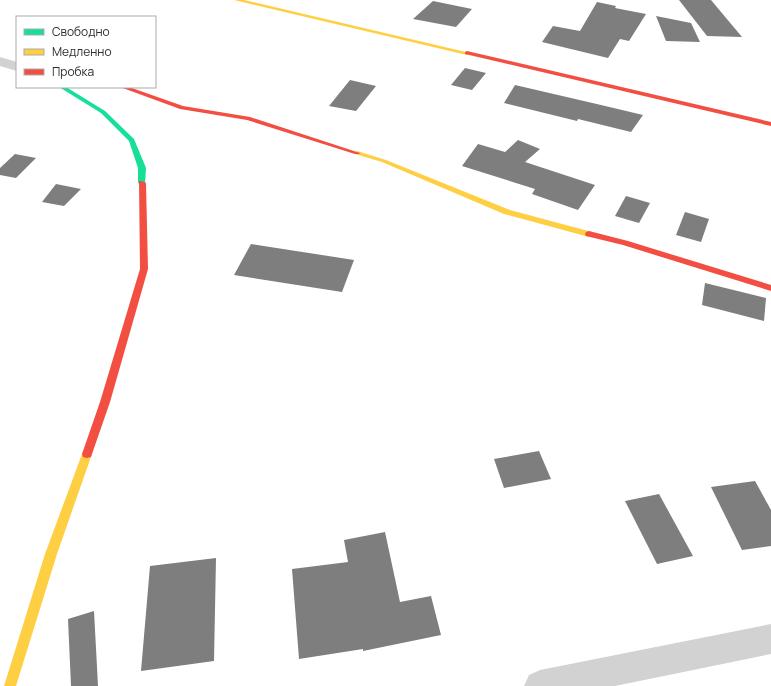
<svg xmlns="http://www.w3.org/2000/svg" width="771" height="686" font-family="Manrope,sans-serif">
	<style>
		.building { fill: #7e7e7e }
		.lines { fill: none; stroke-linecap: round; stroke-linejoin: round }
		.street { fill: #d2d2d2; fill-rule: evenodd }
		.fast { fill: #16e098; fill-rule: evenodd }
		.slow { fill: #ffcf43; fill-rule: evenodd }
		.jam { fill: #f24e42; fill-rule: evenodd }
	</style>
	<rect width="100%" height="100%" fill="#fff"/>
	<!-- building -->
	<g class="building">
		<path d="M679,0h32l31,37 -35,-1z"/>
		<path d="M433,1l39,8 -16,18 -43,-8z"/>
		<path d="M597,2l19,4 -1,2 31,6 -17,27 -9,-2 -12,19 -66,-16 11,-16 27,5z"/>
		<path d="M656,16l35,7 9,19 -34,-1z"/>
		<path d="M465,68l21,5 -14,17 -21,-5z"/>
		<path d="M350,80l26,6 -20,25 -27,-5z"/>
		<path d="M515,85l86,20 42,10 -12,17 -53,-13 -1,2 -73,-18z"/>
		<path d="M518,140l22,9 -15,13 70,23 -17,25 -46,-16 3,-5 -73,-23 16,-22 27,8z"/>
		<path d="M15,154l21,4 -20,20 -16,-3v-7z"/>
		<path d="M56,184l25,5 -17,17 -22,-4z"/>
		<path d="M626,196l24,7 -11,20 -24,-7z"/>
		<path d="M685,212l24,7 -8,23 -25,-7z"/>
		<path d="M251,244l103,16 -12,32 -108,-17z"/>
		<path d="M705,283l61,15 -2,23 -62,-16z"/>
		<path d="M539,451l12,28 -47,9 -10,-29z"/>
		<path d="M755,481l16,29v36l-29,4 -31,-63z"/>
		<path d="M659,494l34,62 -36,8 -32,-63z"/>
		<path d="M385,532l15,70 31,-6 10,39 -78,16v-2l-64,10 -7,-90 56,-7 -4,-22z"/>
		<path d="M216,558l-2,103 -73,10 9,-105z"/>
		<path d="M94,611l4,75h-27l-3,-67z"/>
	</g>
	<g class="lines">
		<!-- street -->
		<g class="street">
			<path d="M0,57l17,5v9l-17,-5z"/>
			<path d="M771,624v30l-156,32h-91l5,-11 11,-5z"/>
		</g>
		<!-- fast -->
		<path class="fast" d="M59,87h7l39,24 29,28 12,29 -1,17h-3l-4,-2v-15l-9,-27 -28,-28z"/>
		<!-- slow -->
		<g class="slow">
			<path d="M234,0h10l226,53 -3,2z"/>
			<path d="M357,151l29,9 124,50 82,22 1,2 -4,3 -85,-23 -122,-52 -27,-8 -1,-1z"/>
			<path d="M87,450l4,1 1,3 -35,100 -41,132h-12l41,-132 37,-100 1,-3z"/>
		</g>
		<!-- jam -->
		<g class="jam">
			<path d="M467,51l304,71v4l-306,-72v-2z"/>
			<path d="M120,87h9l54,19 67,11 110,36 -1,1h-4l-108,-34 -67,-11z"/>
			<path d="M139,181h3l4,2 2,86 -38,133 -18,52 -1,3 -4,1 -4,-1 -1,-3 18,-52 40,-133z"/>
			<path d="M589,231l39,10 143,44v6l-148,-46 -37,-9 -1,-2 1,-2z"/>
		</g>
	</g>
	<!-- legend -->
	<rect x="16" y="16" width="140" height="72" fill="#ffffff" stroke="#ababab"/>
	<rect x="24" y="29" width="20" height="6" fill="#16e098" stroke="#ababab"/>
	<text x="52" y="36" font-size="12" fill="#2d2d2d">Свободно</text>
	<rect x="24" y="49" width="20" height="6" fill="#ffcf43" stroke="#ababab"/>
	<text x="52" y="56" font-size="12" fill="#2d2d2d">Медленно</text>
	<rect x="24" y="69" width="20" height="6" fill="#f24e42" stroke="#ababab"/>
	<text x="52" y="76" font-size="12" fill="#2d2d2d">Пробка</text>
</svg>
